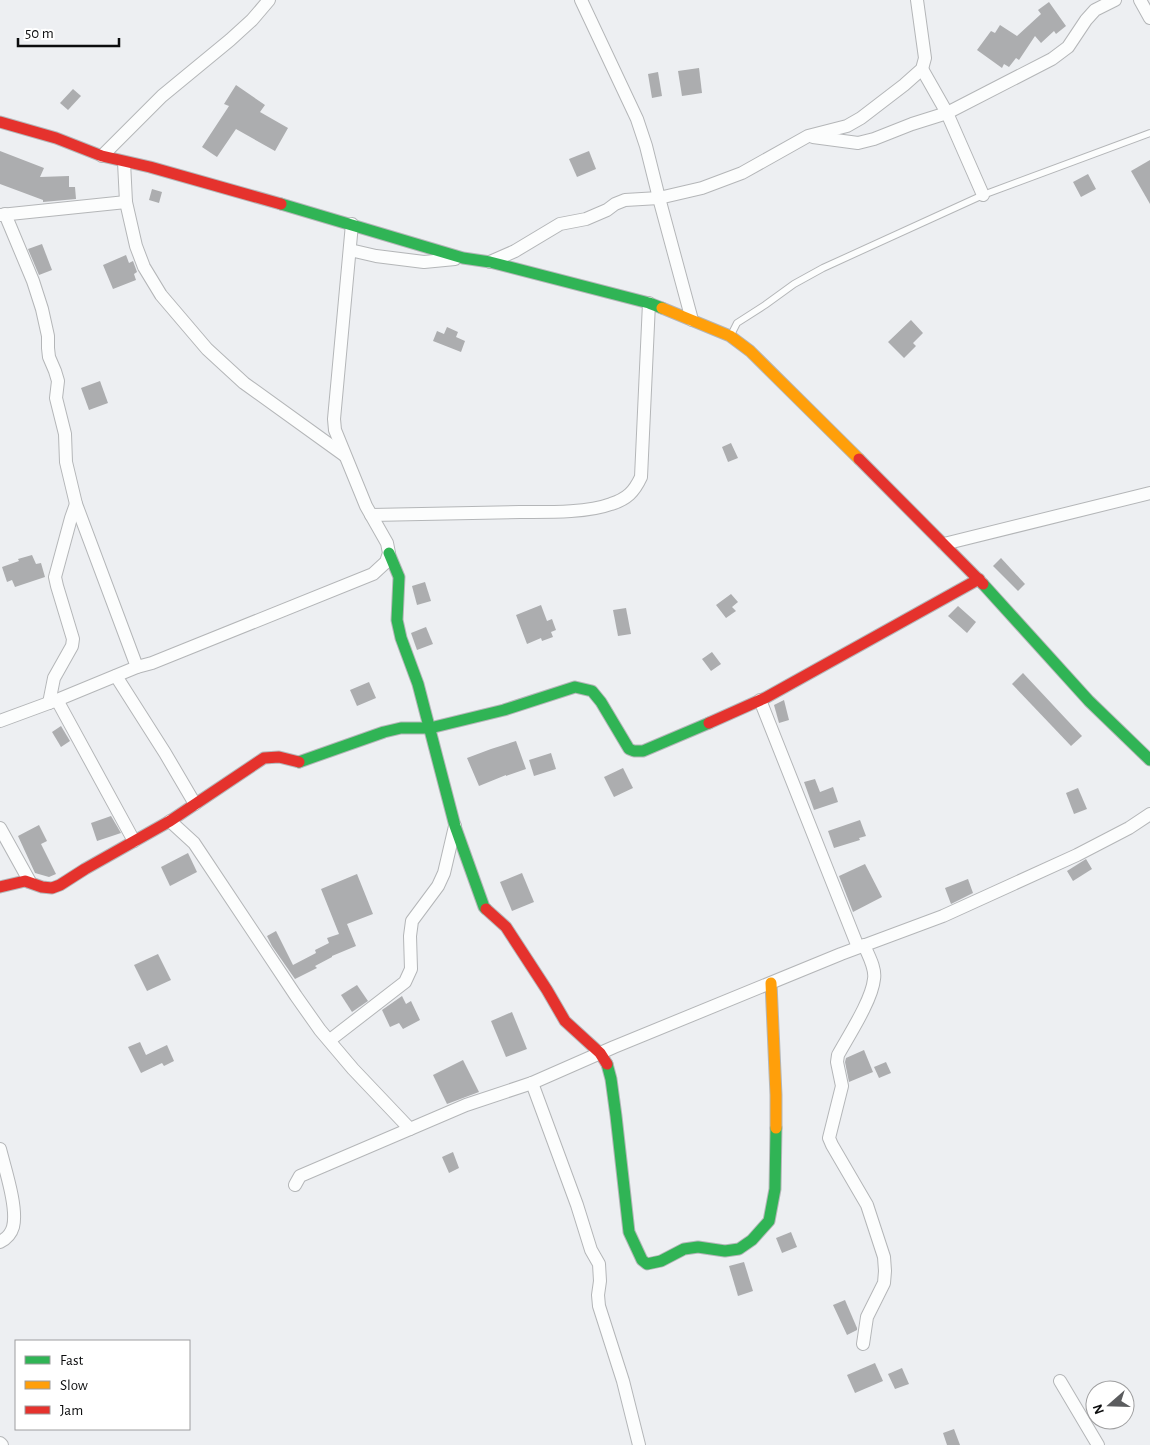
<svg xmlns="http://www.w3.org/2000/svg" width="1150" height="1445" font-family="'Alegreya Sans',sans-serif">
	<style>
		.building { fill: #acadaf }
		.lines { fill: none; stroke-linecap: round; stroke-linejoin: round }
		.lane-casing { stroke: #b4b6b8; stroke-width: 8 }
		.street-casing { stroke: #b4b6b8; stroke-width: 14 }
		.fast-casing { stroke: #b4b6b8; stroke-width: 13 }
		.slow-casing { stroke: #b4b6b8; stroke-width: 13 }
		.jam-casing { stroke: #b4b6b8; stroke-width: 13 }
		.lane { stroke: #fcfdfd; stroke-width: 6 }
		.street { stroke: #fcfdfd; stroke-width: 12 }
		.fast { stroke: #30b455; stroke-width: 11 }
		.slow { stroke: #ff9f0a; stroke-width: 11 }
		.jam { stroke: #e5322d; stroke-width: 11 }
	</style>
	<rect width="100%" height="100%" fill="#edeff2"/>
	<!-- building -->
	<g class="building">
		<path d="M1049,2l17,24 -10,8 -2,-3 -13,12 -6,-7 -16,24 -3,-2 -7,9 -5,-3 -2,4 -25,-18 14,-19 4,2 5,-8 17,11 24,-22 -3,-4z"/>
		<path d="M699,68l3,25 -20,3 -4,-25z"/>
		<path d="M658,72l4,24 -10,2 -4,-24z"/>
		<path d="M236,85l29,20 -5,7 28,16 -13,23 -39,-22 -19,28 -15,-10 27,-41 -5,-2z"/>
		<path d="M73,89l8,7 -13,14 -8,-7z"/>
		<path d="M0,151l44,17 -4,9 29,-1v11h6l1,12 -33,3v-2l-43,-16z"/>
		<path d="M589,151l7,18 -19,8 -8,-18z"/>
		<path d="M1150,160v44l-19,-33z"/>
		<path d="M1088,174l8,15 -15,8 -8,-15z"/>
		<path d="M152,189l10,3 -3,11 -10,-3z"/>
		<path d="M42,244l10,26 -13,5 -11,-26z"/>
		<path d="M126,255l3,8 4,-2 4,11 -3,2 2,6 -23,9 -10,-24z"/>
		<path d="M911,320l12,13 -10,10 3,3 -12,12 -16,-16z"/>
		<path d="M447,327l11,5 -2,5 9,4 -4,11 -28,-11 4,-10 7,3z"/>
		<path d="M100,381l8,22 -19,7 -8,-22z"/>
		<path d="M731,443l7,15 -10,4 -6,-15z"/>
		<path d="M32,555l4,9 5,-1 4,14 -30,10 -3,-7 -5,2 -5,-15 17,-6 -1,-2z"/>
		<path d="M1001,558l24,26 -7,7 -25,-25z"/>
		<path d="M425,582l6,19 -14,4 -5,-19z"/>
		<path d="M731,594l7,8 -6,5 4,4 -10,7 -10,-13z"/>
		<path d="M541,605l6,16 5,-2 4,11 -5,2 2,5 -11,4 -1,-3 -14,6 -11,-29z"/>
		<path d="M958,606l18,16 -9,11 -19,-17z"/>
		<path d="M626,608l5,26 -13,2 -5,-26z"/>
		<path d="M426,627l7,17 -16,6 -6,-17z"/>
		<path d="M712,652l9,12 -10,7 -9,-12z"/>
		<path d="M1023,673l59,63 -11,10 -59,-62z"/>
		<path d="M369,682l7,16 -19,8 -7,-16z"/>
		<path d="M784,700l5,20 -10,3 -5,-18z"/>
		<path d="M61,726l9,15 -9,6 -9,-15z"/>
		<path d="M516,741l10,28 -20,7v-1l-27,11 -12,-28 24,-9z"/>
		<path d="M551,753l5,16 -22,7 -5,-16z"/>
		<path d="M623,768l10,20 -19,9 -10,-20z"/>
		<path d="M815,779l5,13 13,-5 5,15 -24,8 -10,-28z"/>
		<path d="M1078,788l9,21 -13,5 -8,-21z"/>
		<path d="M111,816l10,17 -24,8 -6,-18z"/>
		<path d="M860,820l6,16 -7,2 1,2 -26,8 -6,-17z"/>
		<path d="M39,825l8,16 -6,3 15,30 -7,3 -14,-4 -17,-37z"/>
		<path d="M188,853l9,19 -27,14 -9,-19z"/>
		<path d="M1086,859l6,10 -19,12 -6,-10z"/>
		<path d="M865,864l17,33 -29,15 -14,-36z"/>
		<path d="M522,873l12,29 -22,9 -12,-29z"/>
		<path d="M357,874l16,40 -26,10 9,22 -24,10v1l-17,9 2,2 -22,11 -23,-33 -5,-10 9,-5 17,34 23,-12 -1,-3 14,-7 -2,-5 12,-4 -18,-45z"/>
		<path d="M968,879l5,14 -22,11 -6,-16z"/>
		<path d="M158,954l13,26 -24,11 -13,-26z"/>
		<path d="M357,985l11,16 -16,11 -11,-17z"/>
		<path d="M402,996l4,8 5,-3 9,19 -17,9 -4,-6 -9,4 -8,-17z"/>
		<path d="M512,1012l15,37 -21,8 -15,-36z"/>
		<path d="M140,1042l6,13 21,-10 7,16 -10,5 -2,-3 -21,10 -13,-26z"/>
		<path d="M864,1050l9,22 -24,10 -4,-20 1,-4z"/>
		<path d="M463,1060l16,32 -32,12 -14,-29z"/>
		<path d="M886,1062l5,11 -12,5 -5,-11z"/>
		<path d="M453,1152l6,16 -10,5 -7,-16z"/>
		<path d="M791,1232l6,15 -15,6 -6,-15z"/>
		<path d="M744,1262l9,29 -15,5 -9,-30z"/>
		<path d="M845,1300l12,28v2l-10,5 -14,-30z"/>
		<path d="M875,1363l8,18 -28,12 -8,-18z"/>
		<path d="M902,1368l7,16 -14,5 -7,-15z"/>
		<path d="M954,1429l6,16h-13l-4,-12z"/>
	</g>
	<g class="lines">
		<defs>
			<path id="lane" d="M731,335l6,-12 28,-18 29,-21 29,-16 160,-73 167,-62"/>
			<g id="street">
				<path d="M581,0l56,119 9,27 13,52 33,122"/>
				<path d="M1140,0l10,18"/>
				<path d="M922,69l25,44 36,82"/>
				<path d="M813,137l45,6 16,-4 38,-15 35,-11 105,-54 16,-12 18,-27 9,-10 20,-10"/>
				<path d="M102,156l60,-60 68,-56 22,-20 17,-20"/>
				<path d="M124,162l2,40 10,44 8,21 17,28 46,54 37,34 100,72"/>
				<path d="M5,214l28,67 9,28 6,27v12l1,9 6,14 3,10 -2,17 9,36 1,28 10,42 61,163"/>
				<path d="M0,215l126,-13"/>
				<path d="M350,250l26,6 48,6 31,-3"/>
				<path d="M490,262l25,-11 45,-27 26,-5 21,-9 8,-6 10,-4 34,-2 43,-10 40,-15 66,-37 39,-10 14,-8 43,-33 18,-16 3,-11 -8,-58"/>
				<path d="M371,515c50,-1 100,-2 149,-3 27,0 67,1 91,-8 16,-5 23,-12 30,-27l8,-174"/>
				<path d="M944,544l206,-51"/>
				<path d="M116,676l49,77 30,51"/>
				<path d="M57,700l77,141"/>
				<path d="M760,700l98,247"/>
				<path d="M49,703l5,-25 18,-32 1,-7 -16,-53 -2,-9 16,-59 5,-14"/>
				<path d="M0,721l57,-21 80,-33 15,-4 221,-89 13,-12 3,-9 -2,-10 -21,-37 -31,-76 -1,-11 18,-195"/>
				<path d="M170,821l24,22 102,153 24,34 33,39 57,60"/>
				<path d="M0,828l30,54"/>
				<path d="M330,1040l75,-58 6,-13 -1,-33 2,-15 26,-35 6,-13 11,-47"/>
				<path d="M532,1083l45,122 14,45 8,14 1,17 -2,14 1,11 24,75 16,64"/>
				<path d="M0,1149c5,20 18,59 13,78 -2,7 -7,12 -13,15"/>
				<path d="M295,1185l5,-9 166,-71 66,-22 82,-36 227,-93 102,-38 134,-61 52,-27 21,-14"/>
				<path d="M863,1344l4,-27 17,-34 1,-12 -1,-14 -17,-52 -35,-60 -3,-7 13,-52 -5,-24 1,-7c11,-20 34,-55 36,-76 2,-11 -6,-24 -10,-34"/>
				<path d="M1060,1381l38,64"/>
				<path d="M0,1443l2,2"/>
			</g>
			<g id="fast">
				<path d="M281,204l182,54 27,4 159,41 13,5"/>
				<path d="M389,553l10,24 -2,43 4,18 17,46 37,142 29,81 2,2"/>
				<path d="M983,584l106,117 61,59"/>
				<path d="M299,762l85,-30 17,-4h29l74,-18 71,-23 17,4 9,11 28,47 5,2h9l66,-28"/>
				<path d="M607,1064l4,15 5,37 13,116 13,28 5,4 14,-3 23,-12 14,-2 27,4 14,-2 13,-9 17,-19 6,-32 1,-61"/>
			</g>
			<g id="slow">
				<path d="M662,308l68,28 20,15 109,108"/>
				<path d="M771,983l5,112v33"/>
			</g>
			<g id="jam">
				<path d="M0,122l56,16 46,18 48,11 131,37"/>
				<path d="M859,459l124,125"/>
				<path d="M709,723l56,-25 214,-119"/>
				<path d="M0,887l25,-6 17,6 10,1 8,-3 25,-16 85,-48 94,-63 15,-1 20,5"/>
				<path d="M486,909l20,18 41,63 18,31 35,32 7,11"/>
			</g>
		</defs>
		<!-- lane casing -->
		<use href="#lane" class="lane-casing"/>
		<!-- street casing -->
		<use href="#street" class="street-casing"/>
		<!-- fast casing -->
		<use href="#fast" class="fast-casing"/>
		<!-- slow casing -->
		<use href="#slow" class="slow-casing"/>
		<!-- jam casing -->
		<use href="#jam" class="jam-casing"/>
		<!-- lane -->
		<use href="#lane" class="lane"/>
		<!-- street -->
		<use href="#street" class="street"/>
		<!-- fast -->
		<use href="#fast" class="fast"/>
		<!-- slow -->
		<use href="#slow" class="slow"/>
		<!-- jam -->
		<use href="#jam" class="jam"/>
	</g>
	<!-- legend -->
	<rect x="15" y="1340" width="175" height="90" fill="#ffffff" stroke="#9e9e9f"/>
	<rect x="25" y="1356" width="25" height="8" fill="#30b455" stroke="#9e9e9f"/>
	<text x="60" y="1365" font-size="15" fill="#0c0d0e">Fast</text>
	<rect x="25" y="1381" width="25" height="8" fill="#ff9f0a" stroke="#9e9e9f"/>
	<text x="60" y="1390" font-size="15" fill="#0c0d0e">Slow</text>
	<rect x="25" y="1406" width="25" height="8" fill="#e5322d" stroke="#9e9e9f"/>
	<text x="60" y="1415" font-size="15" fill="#0c0d0e">Jam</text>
	<!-- north arrow -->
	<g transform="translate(1110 1405) rotate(250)"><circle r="24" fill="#ffffff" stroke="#9e9e9f"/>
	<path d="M0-4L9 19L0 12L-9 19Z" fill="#5b5c5e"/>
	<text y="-8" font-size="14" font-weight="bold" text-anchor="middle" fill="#0c0d0e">N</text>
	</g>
	<!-- scale -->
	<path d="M18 38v8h101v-8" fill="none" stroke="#0c0d0e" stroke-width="2.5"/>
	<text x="25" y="38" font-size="15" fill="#0c0d0e" stroke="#ffffff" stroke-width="4" paint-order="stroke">50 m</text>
</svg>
